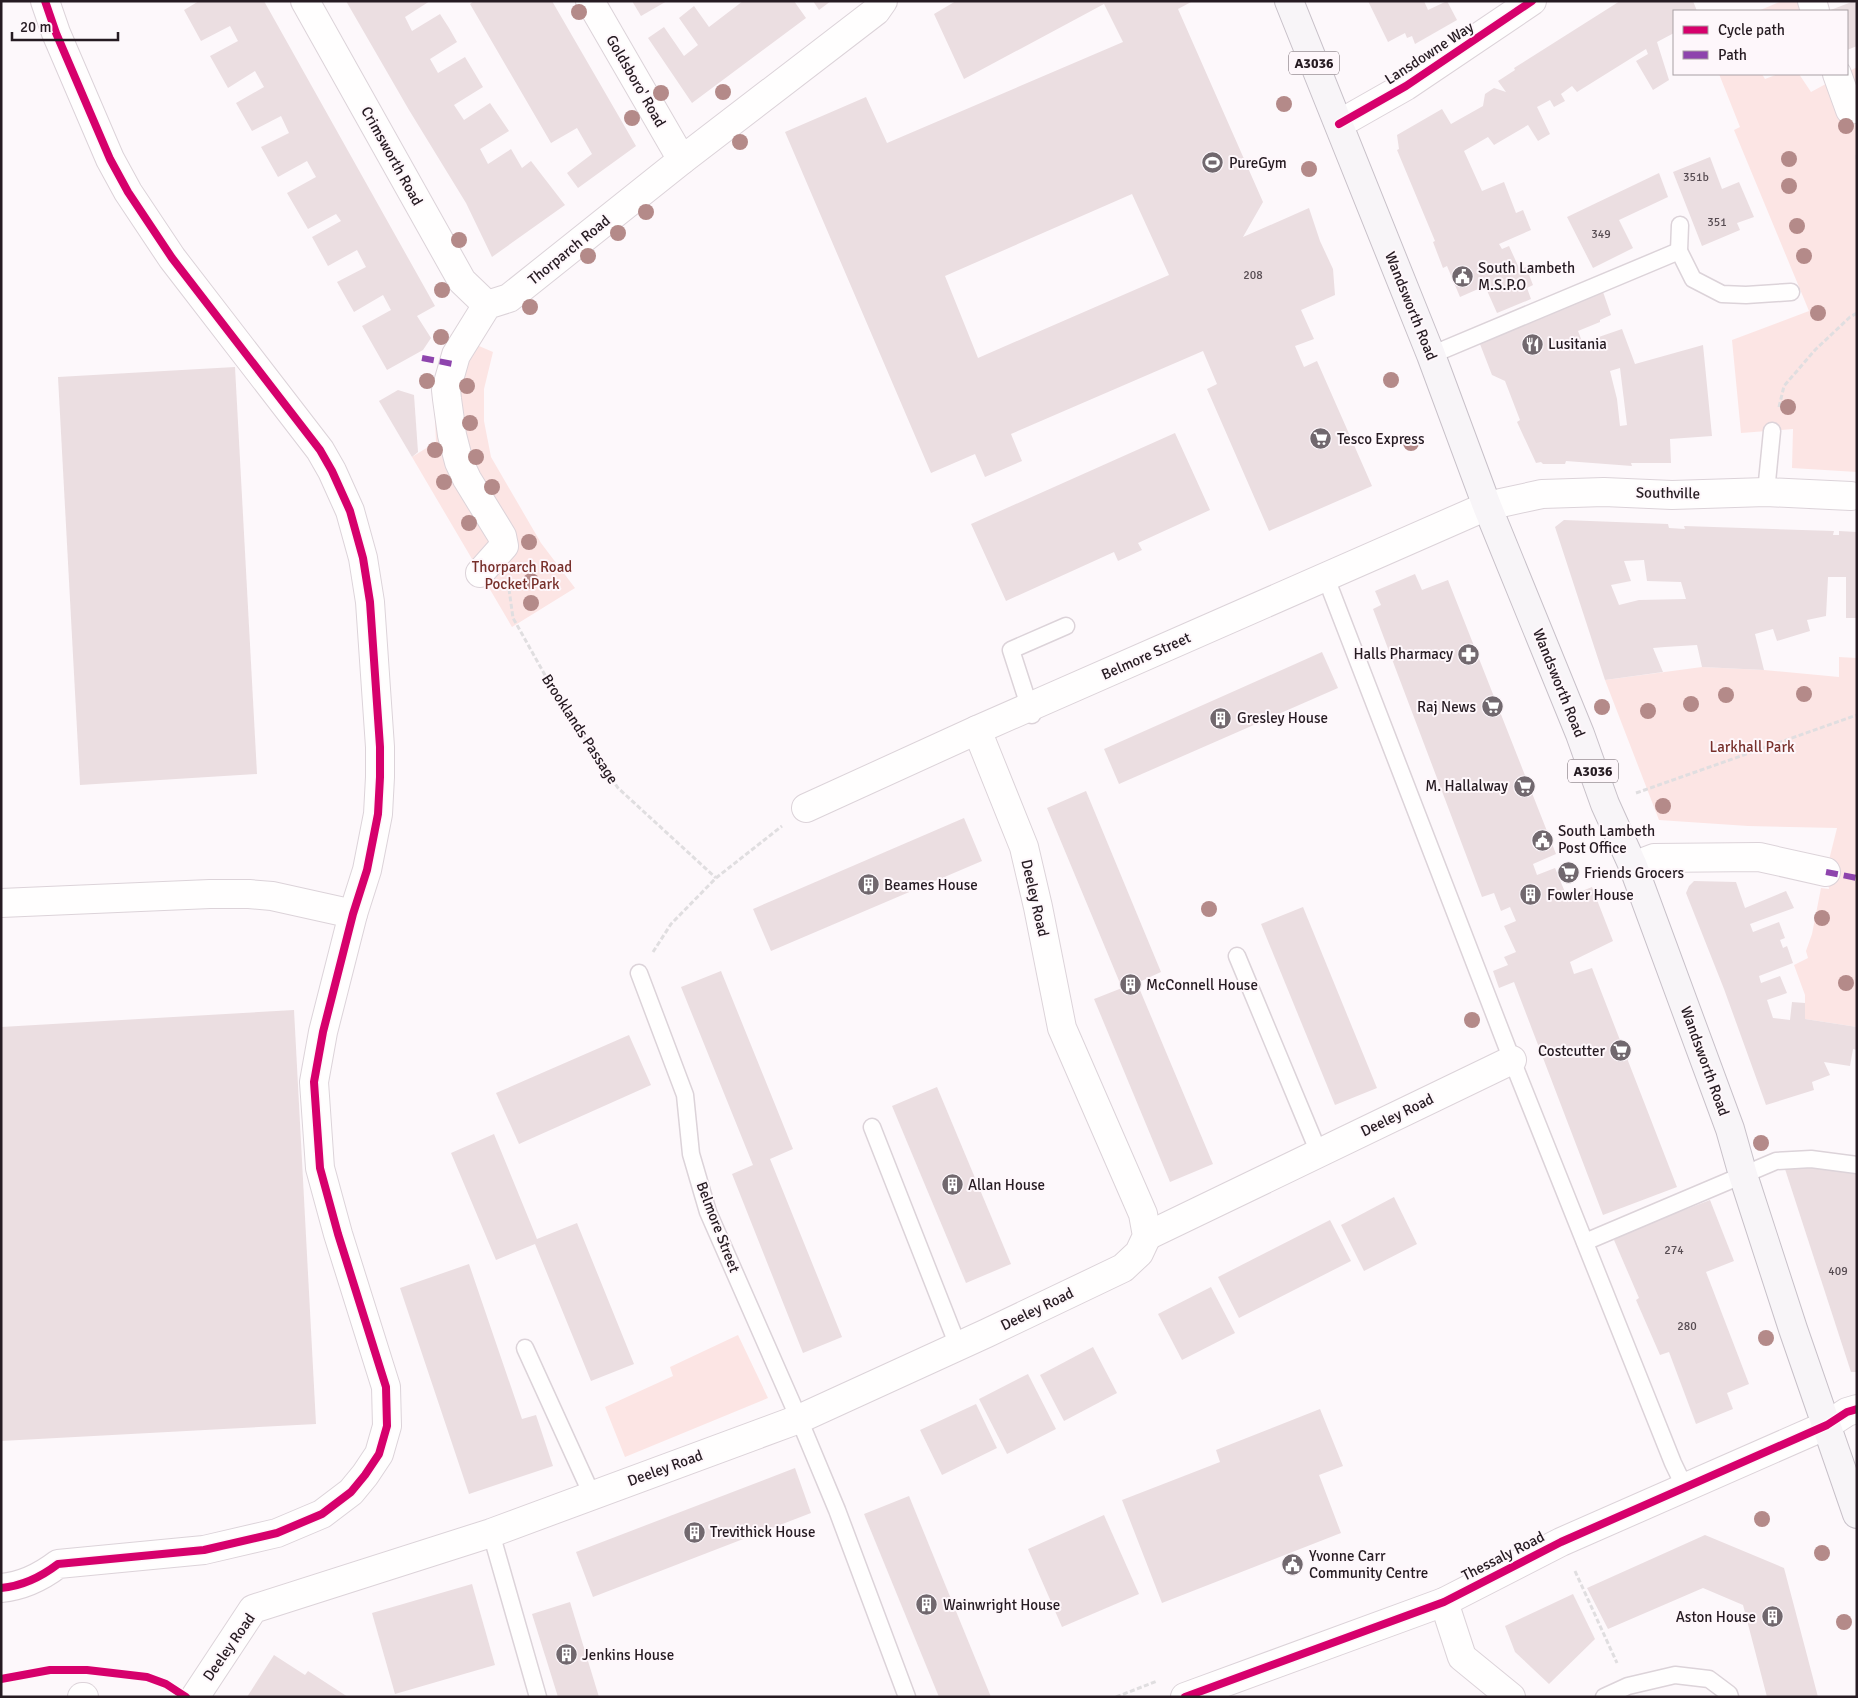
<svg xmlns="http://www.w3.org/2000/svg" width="1858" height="1698" font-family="Signika,sans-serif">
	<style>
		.green { fill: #fce5e4 }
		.building { fill: #ebdee1; fill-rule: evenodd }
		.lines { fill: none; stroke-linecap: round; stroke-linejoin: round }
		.service-casing { stroke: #dcd3d9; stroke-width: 19 }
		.minor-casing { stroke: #dcd3d9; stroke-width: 30 }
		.primary-casing { stroke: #c8c1c9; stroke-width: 30 }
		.path { stroke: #e0dee0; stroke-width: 3; stroke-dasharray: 5 2.5; stroke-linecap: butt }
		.service { stroke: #fffefe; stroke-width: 16 }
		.minor { stroke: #fffefe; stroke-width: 28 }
		.primary { stroke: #f8f5f8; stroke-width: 28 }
		.quiet { stroke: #8e44ad; stroke-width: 6; stroke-dasharray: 12 6; stroke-linecap: butt }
		.cycleway-casing { stroke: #fef7fb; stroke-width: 11 }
		.cycleway { stroke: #d6006c; stroke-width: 8 }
		.tree { fill: #b48a89 }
		.labels { text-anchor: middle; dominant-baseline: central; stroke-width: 4; stroke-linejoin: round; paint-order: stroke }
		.number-label { font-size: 12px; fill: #574c52 }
		.shield { fill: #fef7fb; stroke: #675d63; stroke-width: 1 }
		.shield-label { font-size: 14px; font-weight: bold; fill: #261b22 }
		.street-label { font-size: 15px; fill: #261b22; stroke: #fef7fb }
		.poi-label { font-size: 15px; fill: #261b22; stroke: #fef7fb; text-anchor: start }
		.park-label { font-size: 15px; fill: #78302b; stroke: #fef7fb }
	</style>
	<rect width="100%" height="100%" fill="#fdf8fb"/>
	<!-- green -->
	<g class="green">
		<path d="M1782,1h16l3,7 -3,3h-40z"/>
		<path d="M1857,67v405l-65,-4 1,-39 -52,4 -9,-93 77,-29 -75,-181 6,-3 -21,-53h43l3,5 13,-5h21l12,18z"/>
		<path d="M451,334l42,18 -9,37v32l7,36 50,86 34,45 -63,39 -100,-170 24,-15 -2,-44 8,-36z"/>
		<path d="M1839,657l18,1v369l-52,-8v-24l-11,-30 14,-7 -2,-7 6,-17 9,-46 8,1 -3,-17 11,-44 -89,-2 -89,-6 -54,-140 97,-13 62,3 75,7z"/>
		<path d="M738,1335l30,63 -143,59 -20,-50 68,-31 -3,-9z"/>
	</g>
	<!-- building -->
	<g class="building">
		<path d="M199,1h65l171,305 -18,10 14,22 -8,12 -36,20 -25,-44 29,-16 -8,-15 -29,17 -17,-30 29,-15 -9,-17 -29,16 -16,-29 29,-16 -5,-7 -28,15 -21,-36 29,-16 -9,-16 -29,16 -17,-30 28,-14 -8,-17 -29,15 -16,-28 28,-16 -9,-16 -27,17 -18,-32 28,-15 -8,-15 -29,15 -17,-31z"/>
		<path d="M346,1h84l-25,16 7,14 28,-17 9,14 8,14 -27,17 8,14 27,-16 18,30 -29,18 10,15 26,-17 19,28 -29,18 8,15 23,-15 11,19 9,-7 34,44 -73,52 -26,-54 -57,-93z"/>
		<path d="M474,1h78l84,145 -58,42 -11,-15 25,-19 -15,-26 -26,15 -81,-139z"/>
		<path d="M632,1h35l-26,15z"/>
		<path d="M743,1h51l12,17 -114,85 -44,-65 16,-11 20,29 14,-11 -19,-27 15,-12 15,21z"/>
		<path d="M813,1h18l-12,9z"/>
		<path d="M956,1h237l-15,8 85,193 -20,35 66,-29 11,33 13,28 2,26 -34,15 13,29 -19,7 9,21 13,-6 55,125 -103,45 -62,-142 10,-5 -14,-33 -192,83 11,27 -37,16 -10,-23 -44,19 -146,-341 81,-35 21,46 236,-101 -19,-38 -140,75 -30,-65zM1132,194l37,81 -191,83 -33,-82z"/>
		<path d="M1368,1h56l4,9 19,-9 10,19 -42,24 -3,-8 -5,2 -2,-5 -17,9z"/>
		<path d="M1620,1h73l4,10h-23v22l-17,9 12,38 -16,10 -17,-29 12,-7 -2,-5 -69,43 -5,-6 -11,8 4,7 -11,6 -4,-7 -13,7 13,27 -12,7 -10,-16 -34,20 -6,-8 -24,14 18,40 22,-9 12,31 7,-3 8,20 -32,14 3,5 7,-3 11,24 6,-3 7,18 -6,3 4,11 -34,14 -12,-27 -25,11 -13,-31 -4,2 -10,-26 2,-1 -38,-91 2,-1 -2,-14 45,-26 9,15 32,-18 2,-12 9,-6 12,4 -8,-11 17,-11 -1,-2z"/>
		<path d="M1854,1l3,4v41l-10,4v-39h-19z"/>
		<path d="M1710,157l12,32 17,-7 15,35 -17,6 3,7 -38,16 -29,-74z"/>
		<path d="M1659,173l9,24 -49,23 14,28 -40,20 -26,-51z"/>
		<path d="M1602,289l9,26 -11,5v2l-22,9 7,18 7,-2 -2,-7 32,-11 13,35 68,-19 9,91 -42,3 1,24h-40l1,3 -66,-5 -1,3h-22l-2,-2 -5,1 -19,-41 3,-2 -15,-39 -13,-6 -14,-36zM1620,368l7,57 -7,1 -3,-27 -7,-28z"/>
		<path d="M235,367l22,407 -177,11 -22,-408z"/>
		<path d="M398,390l16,5 4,57 -6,5 -33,-56z"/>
		<path d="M1175,433l35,77 -72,33 4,7 -24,11 -4,-9 -108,49 -35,-77z"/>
		<path d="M1564,520l104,4 1,4 16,1 -1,-3 150,5 -1,4h6v-4l18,1v86h-11v-41h-18l-2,39 -19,4 3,11 -33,10 -4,-12 -18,5 9,36 -62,-3 -5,-22 -32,2 -12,1 10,24 -58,8 -50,-153zM1644,560l3,21 34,1 5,17 -47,1 -20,5 -8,-20 20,-4 -7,-20z"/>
		<path d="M1415,574l7,16 26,-10 108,274 -23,10 4,11 18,-7 12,29 25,-10 21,54 -43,21 4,12 18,-6 85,219 -74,28 -89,-233 -15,6 -6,-17 15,-6 -4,-8 12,-5 -12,-26 12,-5 -6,-14 -9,4 -7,-18 -12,4 -109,-288 8,-4 -6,-14z"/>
		<path d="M1322,652l16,36 -219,96 -15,-35z"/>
		<path d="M1086,791l75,181 -24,11 76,181 -43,18 -76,-183 28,-11 -75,-180z"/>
		<path d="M964,818l18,43 -211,90 -18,-42z"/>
		<path d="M1694,881l42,1 9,26 41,-17 8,17 -44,16 3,8 26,-10 6,16 -5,2 3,8 4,-2 6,17 -34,13 2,7 19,-7 7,17 -20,7 6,18 17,2 2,-18 13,1v16l52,8v23l-4,-1 -3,17 -26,-4 6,13 -18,7 2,8 -48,15 -42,-116 -38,-96 3,-7z"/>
		<path d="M1303,907l74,181 -42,17 -74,-181z"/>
		<path d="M721,971l72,178 -23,10 72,178 -39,16 -71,-179 21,-9 -72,-178z"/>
		<path d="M294,1010l22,414 -315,17v-414z"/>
		<path d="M629,1035l22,50 -132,59 -23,-51z"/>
		<path d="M937,1087l74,177 -45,19 -74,-177z"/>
		<path d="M494,1134l43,105 40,-16 57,141 -43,17 -56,-137 -39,16 -45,-107z"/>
		<path d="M1802,1166l55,5v201h-6l-66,-203z"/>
		<path d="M1394,1197l23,47 -53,27 -23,-46z"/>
		<path d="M1710,1200l24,61 -28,11 43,112 -22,9 6,16 -37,15 -27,-72 -9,3 -24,-55 3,-2 -25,-58 15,-9z"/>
		<path d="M1330,1220l21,41 -112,57 -21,-41z"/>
		<path d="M469,1264l53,155 14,-4 17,51 -84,28 -69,-206z"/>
		<path d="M1211,1287l24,46 -53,27 -24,-46z"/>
		<path d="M1093,1347l24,46 -53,28 -24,-46z"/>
		<path d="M1028,1374l28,55 -49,25 -28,-55z"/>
		<path d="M976,1404l21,44 -55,27 -22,-45z"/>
		<path d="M1320,1409l23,57 -24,9 22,58 -179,70 -40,-103 98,-38 -4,-12z"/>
		<path d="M795,1468l16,45 -218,84 -17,-45z"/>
		<path d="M909,1496l82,201h-52l-75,-183z"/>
		<path d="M1104,1515l35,79 -77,33 -34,-78z"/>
		<path d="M1705,1535l79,33 34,129h-51l-24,-92 -40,-17 -95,41 -21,-41z"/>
		<path d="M472,1584l23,81 -100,29 -23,-81z"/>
		<path d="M1573,1594l22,45 -46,45 -34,-32 -10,-26z"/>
		<path d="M570,1602l29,95h-41l-26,-83z"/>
		<path d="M274,1655l31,20 3,-4 40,26h-101z"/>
	</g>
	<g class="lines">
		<defs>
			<g id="service">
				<path d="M1680,225l-1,26 14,28 29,15 24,1 45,-3"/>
				<path d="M1431,355l248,-104"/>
				<path d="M1766,492l6,-61"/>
				<path d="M1326,578l186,482 161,403 12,25"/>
				<path d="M1032,715l-21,-65 55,-24"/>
				<path d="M1237,956l82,197"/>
				<path d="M639,973l46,122 6,59 17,58 91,207 38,91 70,187"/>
				<path d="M872,1127l86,219"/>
				<path d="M1585,1242l191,-81 35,-2 46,6"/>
				<path d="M525,1348l67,147"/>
				<path d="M491,1533l47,164"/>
				<path d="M1604,1697l24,-11 47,-11 34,4 20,15 1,3"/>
			</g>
			<g id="minor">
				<path d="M305,1l157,280 25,24"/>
				<path d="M590,1l92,159"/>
				<path d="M1812,1l3,10"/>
				<path d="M1837,74l13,36"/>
				<path d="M1339,124l67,-38 126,-85"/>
				<path d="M480,573l24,-27 -2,-10 -35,-57 -8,-17 -7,-27 -5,-36 -1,-9 10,-35 31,-50 22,-7 173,-138 194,-149 7,-10"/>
				<path d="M806,808l171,-78 510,-224 55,-12 62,-2 68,3 94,-3 85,4"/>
				<path d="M1633,866l21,-8 105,-1 67,15"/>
				<path d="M1,903l209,-9h39l23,2 81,18"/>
				<path d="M1147,1236l365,-176"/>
				<path d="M1,1588c22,-2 40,-11 57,-24l146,-14 73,-17 45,-19 29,-22 14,-17 14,-21 8,-28 -1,-39 -48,-153 -18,-66 -6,-86 9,-50 30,-118 14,-44 11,-56 2,-37v-30l-10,-145 -7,-44 -13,-47 -18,-40 -12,-21 -148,-192 -44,-66 -18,-33 -54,-126 -11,-32"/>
				<path d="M1444,1602l18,55 49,40"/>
				<path d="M82,1697h2"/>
				<path d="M195,1697l58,-88 238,-76 308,-114 188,-86 136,-65 16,-15 8,-17 -4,-22 -81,-186 -24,-121 -14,-60 -47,-117"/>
				<path d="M1185,1697l259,-95 117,-60 266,-117 20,-13 10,-3"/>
			</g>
			<path id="primary" d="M1289,1l142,354 56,151 93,228 25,70 28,62 97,263 13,46 50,154 64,185"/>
		</defs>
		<!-- service casing -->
		<use href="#service" class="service-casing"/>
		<!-- minor casing -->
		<use href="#minor" class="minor-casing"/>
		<!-- primary casing -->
		<use href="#primary" class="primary-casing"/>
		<!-- path -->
		<g class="path">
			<path d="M1857,155v4"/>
			<path d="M1779,407l5,-21 31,-36 35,-33 7,-4"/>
			<path d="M509,589l4,29 4,7 43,77 58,86 98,90"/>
			<path d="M1636,793l221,-78"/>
			<path d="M653,952l18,-28 45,-46 66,-52"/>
			<path d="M1575,1571l42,92"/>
			<path d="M1116,1697l41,-16"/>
		</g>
		<!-- service -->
		<use href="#service" class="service"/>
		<!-- minor -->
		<use href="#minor" class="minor"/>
		<!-- primary -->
		<use href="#primary" class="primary"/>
		<!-- quiet -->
		<g class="quiet">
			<path d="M422,358l31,6"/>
			<path d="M1826,872l31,6"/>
		</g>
		<defs>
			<g id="cycleway">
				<path d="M1339,124l67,-38 126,-85"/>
				<path d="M1,1588c22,-2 40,-11 57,-24l146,-14 73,-17 45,-19 29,-22 14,-17 14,-21 8,-28 -1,-39 -48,-153 -18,-66 -6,-86 9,-50 30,-118 14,-44 11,-56 2,-37v-30l-10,-145 -7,-44 -13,-47 -18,-40 -12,-21 -148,-192 -44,-66 -18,-33 -54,-126 -11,-32"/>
				<path d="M1,1679l49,-9h37l60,7 19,7 20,13"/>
				<path d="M1185,1697l259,-95 117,-60 266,-117 20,-13 10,-3"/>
			</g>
		</defs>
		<!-- cycleway casing -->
		<use href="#cycleway" class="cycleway-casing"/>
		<!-- cycleway -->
		<use href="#cycleway" class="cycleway"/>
	</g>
	<!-- trees -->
	<g class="tree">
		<circle cx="579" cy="12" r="8"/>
		<circle cx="723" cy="92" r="8"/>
		<circle cx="661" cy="93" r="8"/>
		<circle cx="1284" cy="104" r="8"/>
		<circle cx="632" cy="118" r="8"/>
		<circle cx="1846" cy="126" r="8"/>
		<circle cx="740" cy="142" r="8"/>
		<circle cx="1789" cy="159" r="8"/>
		<circle cx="1309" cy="169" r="8"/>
		<circle cx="1789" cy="186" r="8"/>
		<circle cx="646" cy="212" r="8"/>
		<circle cx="1797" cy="226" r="8"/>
		<circle cx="618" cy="233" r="8"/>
		<circle cx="459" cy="240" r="8"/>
		<circle cx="588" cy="256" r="8"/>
		<circle cx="1804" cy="256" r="8"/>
		<circle cx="442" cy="290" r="8"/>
		<circle cx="530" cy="307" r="8"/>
		<circle cx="1818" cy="313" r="8"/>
		<circle cx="441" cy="337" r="8"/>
		<circle cx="1391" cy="380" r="8"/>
		<circle cx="427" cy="381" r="8"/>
		<circle cx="467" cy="386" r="8"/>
		<circle cx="1788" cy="407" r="8"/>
		<circle cx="470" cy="423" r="8"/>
		<circle cx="1411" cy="443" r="8"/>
		<circle cx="435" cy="450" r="8"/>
		<circle cx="476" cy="457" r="8"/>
		<circle cx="444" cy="482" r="8"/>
		<circle cx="492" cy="487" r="8"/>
		<circle cx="469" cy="523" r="8"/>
		<circle cx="529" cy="542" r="8"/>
		<circle cx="531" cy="581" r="8"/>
		<circle cx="531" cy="603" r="8"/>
		<circle cx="1804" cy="694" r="8"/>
		<circle cx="1726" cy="695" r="8"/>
		<circle cx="1691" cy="704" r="8"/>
		<circle cx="1602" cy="707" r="8"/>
		<circle cx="1648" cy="711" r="8"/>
		<circle cx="1663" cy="806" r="8"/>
		<circle cx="1209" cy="909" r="8"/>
		<circle cx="1822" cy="918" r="8"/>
		<circle cx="1846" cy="983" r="8"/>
		<circle cx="1472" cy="1020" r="8"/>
		<circle cx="1761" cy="1143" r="8"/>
		<circle cx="1766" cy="1338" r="8"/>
		<circle cx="1762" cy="1519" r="8"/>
		<circle cx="1822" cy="1553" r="8"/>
		<circle cx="1844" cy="1622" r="8"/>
	</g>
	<!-- icons -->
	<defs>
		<symbol id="stadium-disc" viewBox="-11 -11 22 22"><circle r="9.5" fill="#71686e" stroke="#fef7fb"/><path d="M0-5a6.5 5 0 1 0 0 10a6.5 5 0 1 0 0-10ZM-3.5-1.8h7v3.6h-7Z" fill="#fff"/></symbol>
		<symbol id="civic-disc" viewBox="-11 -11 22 22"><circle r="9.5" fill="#71686e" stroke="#fef7fb"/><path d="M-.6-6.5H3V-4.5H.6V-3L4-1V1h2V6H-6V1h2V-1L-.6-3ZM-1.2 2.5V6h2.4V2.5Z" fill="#fff"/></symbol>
		<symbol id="restaurant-disc" viewBox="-11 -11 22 22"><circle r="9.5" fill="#71686e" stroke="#fef7fb"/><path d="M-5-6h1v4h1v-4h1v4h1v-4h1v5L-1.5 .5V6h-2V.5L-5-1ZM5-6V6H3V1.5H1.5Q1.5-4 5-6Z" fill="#fff"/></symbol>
		<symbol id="supermarket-disc" viewBox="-11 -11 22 22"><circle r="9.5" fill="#71686e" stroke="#fef7fb"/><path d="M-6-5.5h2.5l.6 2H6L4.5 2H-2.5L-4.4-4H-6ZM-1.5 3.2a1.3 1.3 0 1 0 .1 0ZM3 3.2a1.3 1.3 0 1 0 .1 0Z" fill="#fff"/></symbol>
		<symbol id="pharmacy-disc" viewBox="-11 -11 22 22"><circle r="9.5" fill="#71686e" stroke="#fef7fb"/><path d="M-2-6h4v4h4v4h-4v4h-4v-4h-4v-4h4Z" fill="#fff"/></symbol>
		<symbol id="building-disc" viewBox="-11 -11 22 22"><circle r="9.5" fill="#71686e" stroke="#fef7fb"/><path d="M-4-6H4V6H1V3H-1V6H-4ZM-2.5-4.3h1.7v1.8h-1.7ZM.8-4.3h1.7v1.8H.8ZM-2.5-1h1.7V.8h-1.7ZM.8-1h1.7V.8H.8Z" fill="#fff"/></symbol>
	</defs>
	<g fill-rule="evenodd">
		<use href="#stadium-disc" x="1200" y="150" width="25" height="25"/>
		<use href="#civic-disc" x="1450" y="264" width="25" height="25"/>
		<use href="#restaurant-disc" x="1520" y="332" width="25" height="25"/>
		<use href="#supermarket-disc" x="1308" y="426" width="25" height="25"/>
		<use href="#pharmacy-disc" x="1456" y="642" width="25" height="25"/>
		<use href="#supermarket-disc" x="1480" y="694" width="25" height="25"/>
		<use href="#building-disc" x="1208" y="706" width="25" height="25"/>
		<use href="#supermarket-disc" x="1512" y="774" width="25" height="25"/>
		<use href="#civic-disc" x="1530" y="828" width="25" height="25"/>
		<use href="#supermarket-disc" x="1556" y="860" width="25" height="25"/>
		<use href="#building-disc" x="856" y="872" width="25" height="25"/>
		<use href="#building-disc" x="1518" y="882" width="25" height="25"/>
		<use href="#building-disc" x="1118" y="972" width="25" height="25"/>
		<use href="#supermarket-disc" x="1608" y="1038" width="25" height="25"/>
		<use href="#building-disc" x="940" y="1172" width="25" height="25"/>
		<use href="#building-disc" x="682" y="1520" width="25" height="25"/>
		<use href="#civic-disc" x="1280" y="1552" width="25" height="25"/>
		<use href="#building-disc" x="914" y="1592" width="25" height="25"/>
		<use href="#building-disc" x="1760" y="1604" width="25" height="25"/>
		<use href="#building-disc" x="554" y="1642" width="25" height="25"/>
	</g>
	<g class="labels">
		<!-- number labels -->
		<g class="number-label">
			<text x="1696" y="177">351b</text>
			<text x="1717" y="222">351</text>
			<text x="1601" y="234">349</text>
			<text x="1253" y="275">208</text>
			<text x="1674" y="1250">274</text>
			<text x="1838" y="1271">409</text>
			<text x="1687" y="1326">280</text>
		</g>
		<!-- shield labels -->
		<g class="shield">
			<rect x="1289" y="51.5" width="50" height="23" rx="4"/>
			<rect x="1568" y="759.5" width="50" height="23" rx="4"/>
		</g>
		<g class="shield-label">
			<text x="1314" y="63">A3036</text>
			<text x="1593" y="771">A3036</text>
		</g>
		<!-- street labels -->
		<g class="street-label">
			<text transform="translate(1429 53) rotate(-33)">Lansdowne Way</text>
			<text transform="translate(636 81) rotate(60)">Goldsboro' Road</text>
			<text transform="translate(392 156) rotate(61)">Crimsworth Road</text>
			<text transform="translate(569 250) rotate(-39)">Thorparch Road</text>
			<text transform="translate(1411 306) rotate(68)">Wandsworth Road</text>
			<text transform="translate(1668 493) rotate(1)">Southville</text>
			<text transform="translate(1146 656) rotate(-24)">Belmore Street</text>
			<text transform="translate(1559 683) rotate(68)">Wandsworth Road</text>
			<text transform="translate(580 729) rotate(57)">Brooklands Passage</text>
			<text transform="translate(1035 898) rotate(77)">Deeley Road</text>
			<text transform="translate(1705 1061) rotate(70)">Wandsworth Road</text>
			<text transform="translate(1397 1115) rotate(-26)">Deeley Road</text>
			<text transform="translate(718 1227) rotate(69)">Belmore Street</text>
			<text transform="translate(1037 1309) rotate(-26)">Deeley Road</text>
			<text transform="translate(665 1468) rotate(-20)">Deeley Road</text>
			<text transform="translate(1503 1556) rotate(-27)">Thessaly Road</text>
			<text transform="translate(229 1647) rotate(-55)">Deeley Road</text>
		</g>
		<!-- poi labels -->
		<g class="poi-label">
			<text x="1229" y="163">PureGym</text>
			<text x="1478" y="268">South Lambeth<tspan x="1478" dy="17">M.S.P.O</tspan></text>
			<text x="1548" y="344">Lusitania</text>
			<text x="1337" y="439">Tesco Express</text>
			<text x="1453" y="654" text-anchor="end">Halls Pharmacy</text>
			<text x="1476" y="707" text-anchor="end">Raj News</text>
			<text x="1237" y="718">Gresley House</text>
			<text x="1508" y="786" text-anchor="end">M. Hallalway</text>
			<text x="1558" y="831">South Lambeth<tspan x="1558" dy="17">Post Office</tspan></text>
			<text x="1584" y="873">Friends Grocers</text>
			<text x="884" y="885">Beames House</text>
			<text x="1547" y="895">Fowler House</text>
			<text x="1146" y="985">McConnell House</text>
			<text x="1605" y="1051" text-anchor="end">Costcutter</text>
			<text x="968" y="1185">Allan House</text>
			<text x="710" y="1532">Trevithick House</text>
			<text x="1309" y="1556">Yvonne Carr<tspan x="1309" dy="17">Community Centre</tspan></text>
			<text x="943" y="1605">Wainwright House</text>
			<text x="1756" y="1617" text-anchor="end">Aston House</text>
			<text x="582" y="1655">Jenkins House</text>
		</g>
		<!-- park labels -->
		<g class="park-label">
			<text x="522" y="567">Thorparch Road<tspan x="522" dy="17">Pocket Park</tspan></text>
			<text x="1752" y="747">Larkhall Park</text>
		</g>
	</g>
	<!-- border -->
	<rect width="1858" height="1698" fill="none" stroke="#261b22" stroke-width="5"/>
	<!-- legend -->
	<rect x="1673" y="10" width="175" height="65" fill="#fef7fb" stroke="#a89fa4"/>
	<rect x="1683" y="26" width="25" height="8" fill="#d6006c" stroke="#a89fa4"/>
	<text x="1718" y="35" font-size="15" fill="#261b22">Cycle path</text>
	<rect x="1683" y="51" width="25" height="8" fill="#8e44ad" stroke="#a89fa4"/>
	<text x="1718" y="60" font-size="15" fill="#261b22">Path</text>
	<!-- scale -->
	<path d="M12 32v8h106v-8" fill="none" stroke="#261b22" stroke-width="2.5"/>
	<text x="20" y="32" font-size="15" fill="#261b22" stroke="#fef7fb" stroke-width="4" paint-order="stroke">20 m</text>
</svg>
